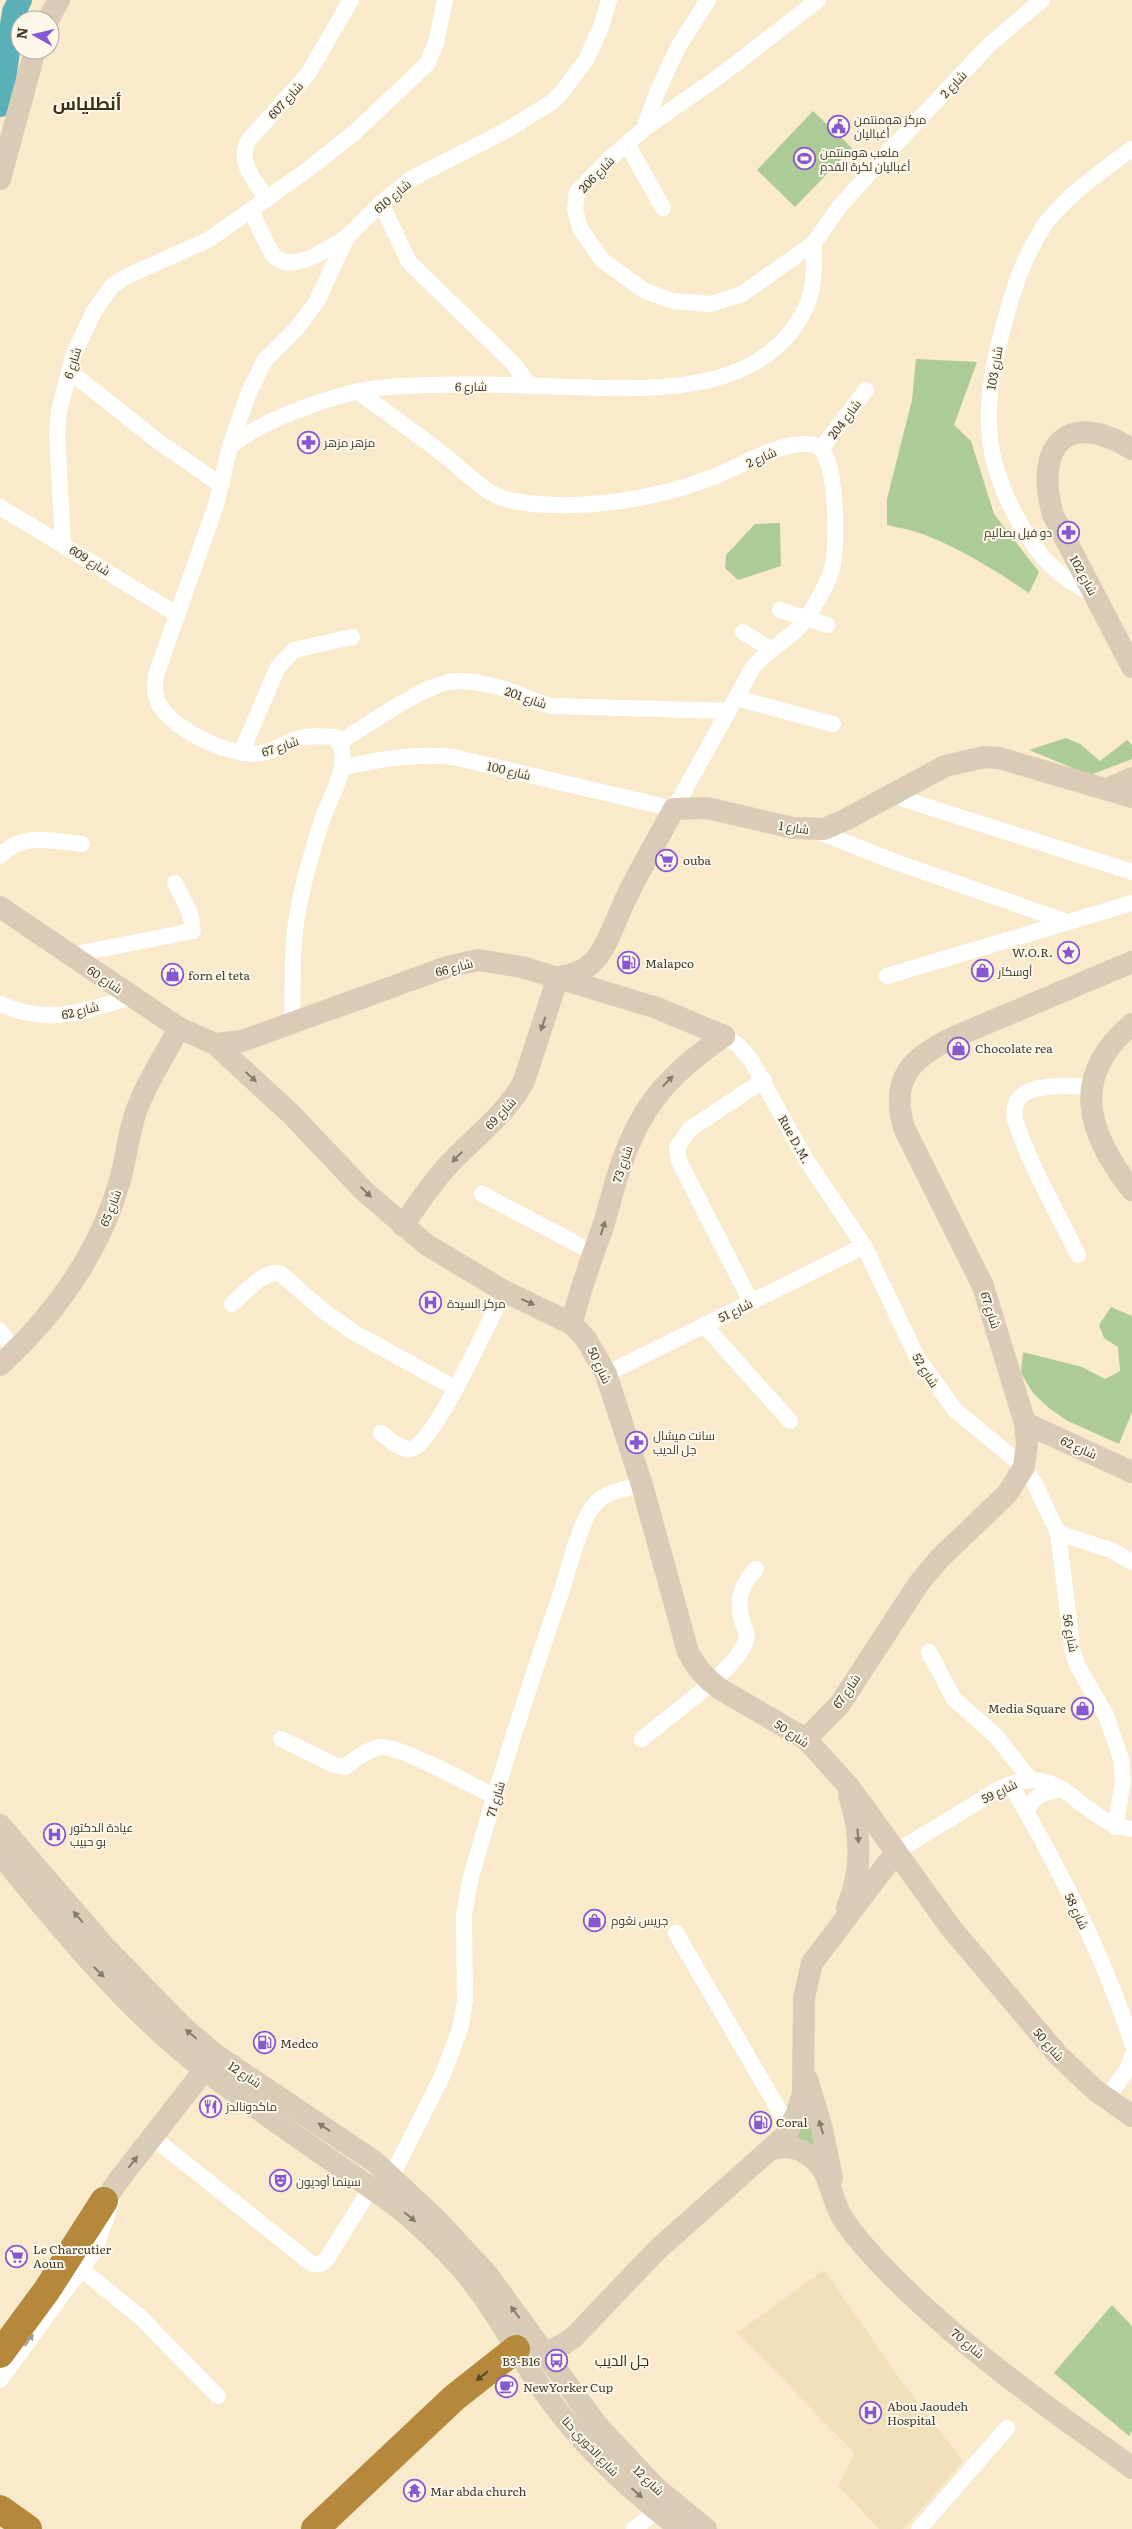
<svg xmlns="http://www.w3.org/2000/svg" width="1132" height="2529" font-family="Literata,Cairo,serif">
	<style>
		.built { fill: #f0dfb8 }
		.green { fill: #accb96 }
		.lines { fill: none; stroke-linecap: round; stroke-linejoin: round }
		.river { stroke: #5bafb7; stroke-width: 24 }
		.street { stroke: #fff; stroke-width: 16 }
		.secondary { stroke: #d9cbb5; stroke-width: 22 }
		.highway { stroke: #b5883b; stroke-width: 28 }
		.oneway { fill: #847b6a }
		.oneway2 { fill: #9f9c96 }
		.oneway3 { fill: #574a30 }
		.labels { text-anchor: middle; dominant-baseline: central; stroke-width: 4; stroke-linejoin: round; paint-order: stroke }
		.street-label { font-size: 12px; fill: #3f3a2d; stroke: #fef8eb }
		.poi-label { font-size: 12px; fill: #3f3a2d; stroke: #fef8eb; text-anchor: start }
		.quarter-label { font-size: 15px; fill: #3b3015; stroke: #fef8eb }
		.district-label { font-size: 18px; font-weight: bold; fill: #3b3015; stroke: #fef8eb }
	</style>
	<rect width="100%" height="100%" fill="#f8eaca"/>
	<!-- built -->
	<path class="built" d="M824,2270l71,102 68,90 -60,67h-24l-41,-43 17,-33 -118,-120z"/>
	<!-- green -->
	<g class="green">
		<path d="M813,111l39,37 -57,59 -38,-37z"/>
		<path d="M916,359l61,3 -23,63 17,16 23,73 45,58 -10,21c-33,-22 -67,-44 -104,-58 -12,-5 -25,-7 -38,-10v-26l25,-99z"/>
		<path d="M780,523l1,43 -43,14 -13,-12 1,-13 29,-31z"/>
		<path d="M1066,738l14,6 20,17 27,-21 5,5v14l-42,16 -61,-25z"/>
		<path d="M1111,1307l21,9v96l-13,32 -51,-23 -18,-12 -17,-16 -12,-20 2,-21 59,15 23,12 15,-8 -2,-24 -14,-9 -5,-13z"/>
		<path d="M813,2107l13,55 -16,-19 -17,-7z"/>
		<path d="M1112,2305l20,21v105l-3,5 -75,-63z"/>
	</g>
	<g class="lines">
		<!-- river -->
		<path class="river" d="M0,105l14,-93 6,-12"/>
		<!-- street -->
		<g class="street">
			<path d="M818,0l-97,75 -77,54 -36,31 -31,32 -2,17 5,19 22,32 43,31 28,10 38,3 31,-10 72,-51 26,-37 54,-60 95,-101 53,-45"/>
			<path d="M644,129l13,-36 21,-46 30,-47"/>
			<path d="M627,144l36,64"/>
			<path d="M267,199c-12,-19 -30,-35 -19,-58l60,-67 43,-74"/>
			<path d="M381,203l28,59 104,101 16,22"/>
			<path d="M251,211c7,14 13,29 21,42 17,25 57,-6 75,-16"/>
			<path d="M69,371l90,71 62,43"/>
			<path d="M230,446c35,-28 111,-55 157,-59 51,-3 104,-3 155,-1 80,2 197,16 251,-57 8,-12 15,-22 18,-37 4,-15 3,-33 3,-49"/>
			<path d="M821,449l45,-59"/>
			<path d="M0,507l178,108"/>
			<path d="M63,543l-6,-110 2,-22 14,-55 21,-45 18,-25 13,-9 83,-37 98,-69 49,-39 72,-68 9,-21 9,-43"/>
			<path d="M1096,596c-42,-22 -56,-37 -79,-78 -38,-68 -33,-121 -13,-194 9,-34 19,-65 38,-95 17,-28 63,-61 90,-80"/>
			<path d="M780,610l47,15"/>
			<path d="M743,632l29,18"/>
			<path d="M736,698l97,26"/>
			<path d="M340,742c28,-17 78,-53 108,-60 14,-3 31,1 46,4 20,4 38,16 58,20l176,5"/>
			<path d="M241,753l37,-86 16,-17 58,-13"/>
			<path d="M342,768c36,-9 74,-15 111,-11l221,52 78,-140c15,-21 41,-30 55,-52 10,-15 20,-32 25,-48 6,-22 5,-104 -11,-120 -4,-4 -10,-5 -15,-5 -27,-2 -67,23 -93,33 -58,23 -138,35 -200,24 -27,-5 -48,-30 -69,-46 -28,-22 -58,-43 -87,-64"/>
			<path d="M891,795l241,77"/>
			<path d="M814,830l79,31 174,61"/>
			<path d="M0,856c21,-24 53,-15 82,-12"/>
			<path d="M71,955l122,-24 -3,-18 -15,-30"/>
			<path d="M887,976l245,-73"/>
			<path d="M0,1004c52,22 81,7 132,-7"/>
			<path d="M292,1023c1,-28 0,-56 2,-84 4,-41 16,-80 28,-119 8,-24 33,-60 13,-83 -13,-1 -29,-2 -41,3 -10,4 -21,11 -32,13 -29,6 -89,-23 -103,-49 -5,-9 -4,-19 -3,-29l60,-170 14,-59 18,-51 16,-34 33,-33 20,-27 30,-64 34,-34 30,-24 96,-49 45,-28 10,-10 24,-32 15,-33 8,-27"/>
			<path d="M724,1036l15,10 12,14 54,98 59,88 54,113 37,51 69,57 11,17 23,49 15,120 4,12 29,50 15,44 2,23 -8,45"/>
			<path d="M482,1194l112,59"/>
			<path d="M1078,1255c-21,-44 -48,-89 -63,-135 -1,-6 -1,-13 2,-19 11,-19 56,-15 76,-14"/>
			<path d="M751,1302l-72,-141 -2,-14 13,-18 74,-49"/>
			<path d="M232,1304c13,-11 30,-33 48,-31l42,37 31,22 102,56"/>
			<path d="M704,1325l86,96"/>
			<path d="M0,1331l15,20"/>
			<path d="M606,1374l258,-128"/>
			<path d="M381,1433c8,6 19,17 30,16 22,-3 81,-133 93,-158"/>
			<path d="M1058,1533l53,17 21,12"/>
			<path d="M929,1652l25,47 42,37 34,43"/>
			<path d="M281,1739l53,26 11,2c10,-8 24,-19 37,-20 19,-1 93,40 114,50"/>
			<path d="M642,1739c27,-24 91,-66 103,-96 4,-9 0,-14 -3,-22 -6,-21 -1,-37 14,-52"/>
			<path d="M1010,1784c48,81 93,169 122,259"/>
			<path d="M1026,1811c9,-16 19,-21 38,-21"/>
			<path d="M896,1852l101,-62c68,-34 78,31 135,39"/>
			<path d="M676,1933l114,196"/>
			<path d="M1107,2098l20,-28 5,-14"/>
			<path d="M152,2137l160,127h9l5,-4 45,-72"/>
			<path d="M391,2177l50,-98 19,-50 5,-28 -1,-86 6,-34c27,-97 59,-195 92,-291 7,-22 18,-68 32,-85 11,-14 32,-16 48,-20"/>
			<path d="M81,2269l58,47 79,80"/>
			<path d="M0,2380l95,-130 17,-49"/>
			<path d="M634,2529l23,-18"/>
			<path d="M919,2529l88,-101"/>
		</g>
		<!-- secondary -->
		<g class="secondary">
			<path d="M48,20l11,-20"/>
			<path d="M0,179l35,-129"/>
			<path d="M1132,449c-66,-41 -98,-2 -79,66l79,152"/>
			<path d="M1107,789l25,-11"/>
			<path d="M0,907l179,121 36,16 76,70 73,77 63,54 77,46 68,33 14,15 20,35 36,111 46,167c8,16 18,27 32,37l86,50 44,49 101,140 107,127 37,35 37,26"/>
			<path d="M1132,1024c-63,53 -45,109 0,166"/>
			<path d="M215,1044l27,-3 205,-74 31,-7 44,7 135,41 67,28"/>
			<path d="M403,1226c15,-23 30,-45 49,-65 25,-26 55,-48 72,-80l34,-104c13,-2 25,-5 35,-15 15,-15 25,-49 35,-68 14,-29 31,-57 46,-85l33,-1 86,20 31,1 21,-9 100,-54 39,-9 15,1 133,39"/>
			<path d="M572,1324c7,-34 20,-65 31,-98 6,-18 10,-37 16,-55 21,-65 49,-96 105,-135"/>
			<path d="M0,1365c55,-50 100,-113 120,-185 7,-24 8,-48 17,-71 10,-28 28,-54 42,-81"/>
			<path d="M1025,1423l107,49"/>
			<path d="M806,1739l34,-35 79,-121 21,-25 67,-64 17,-27 3,-24 -2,-20 -42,-137 -79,-158c-14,-49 6,-69 48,-90l180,-76"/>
			<path d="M0,1825l105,122 77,79 34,29 159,107 61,57 51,55 110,151 58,62 51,42"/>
			<path d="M0,1854c63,78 127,156 206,217 63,48 129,91 193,137 35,30 67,61 92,100 19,28 34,57 53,84 37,52 86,99 137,137"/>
			<path d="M847,1907c16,-36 14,-76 2,-112"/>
			<path d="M807,2079l15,50 10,49"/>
			<path d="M771,2150c10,-4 19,-4 29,0 32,15 27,39 41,65 8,14 19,27 30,39 46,51 111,104 166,145 31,24 64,45 95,69"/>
			<path d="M104,2201l14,-20 95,-122"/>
			<path d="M529,2349c17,7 32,-2 45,-12l82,-86 129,-115 12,-23 6,-20 1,-95 8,-35 84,-111"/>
		</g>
		<!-- highway -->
		<g class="highway">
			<path d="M0,2354l47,-64 57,-89"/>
			<path d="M0,2509l28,20"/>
			<path d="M315,2529l139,-131 62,-49"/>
		</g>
	</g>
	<!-- one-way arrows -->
	<defs><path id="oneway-solid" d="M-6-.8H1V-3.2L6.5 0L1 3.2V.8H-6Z" transform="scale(1.25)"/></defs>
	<g class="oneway">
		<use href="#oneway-solid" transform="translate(543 1024) rotate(108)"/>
		<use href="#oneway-solid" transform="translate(251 1077) rotate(43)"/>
		<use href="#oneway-solid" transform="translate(668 1081) rotate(-46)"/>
		<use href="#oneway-solid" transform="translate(457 1157) rotate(135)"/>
		<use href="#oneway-solid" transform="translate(366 1192) rotate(44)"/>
		<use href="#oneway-solid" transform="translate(603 1228) rotate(-72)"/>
		<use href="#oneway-solid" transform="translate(528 1302) rotate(24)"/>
		<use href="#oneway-solid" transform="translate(858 1836) rotate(86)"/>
		<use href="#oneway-solid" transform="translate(78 1917) rotate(-131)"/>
		<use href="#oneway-solid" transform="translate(99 1972) rotate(45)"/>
		<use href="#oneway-solid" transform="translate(191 2034) rotate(-140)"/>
		<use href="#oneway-solid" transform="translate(324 2127) rotate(-146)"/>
		<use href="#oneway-solid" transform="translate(821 2127) rotate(-106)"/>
		<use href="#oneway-solid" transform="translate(133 2162) rotate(-52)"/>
		<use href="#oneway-solid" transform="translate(410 2217) rotate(40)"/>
		<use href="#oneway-solid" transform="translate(515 2312) rotate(-126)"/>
		<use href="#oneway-solid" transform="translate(637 2493) rotate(42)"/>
	</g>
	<use class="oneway2" href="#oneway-solid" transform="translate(29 2340) rotate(-54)"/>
	<use class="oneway3" href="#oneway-solid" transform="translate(482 2376) rotate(142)"/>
	<!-- icons -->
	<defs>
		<symbol id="civic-ring" viewBox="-11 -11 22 22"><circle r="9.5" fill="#fef8eb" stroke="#8858d1" stroke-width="1.5"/><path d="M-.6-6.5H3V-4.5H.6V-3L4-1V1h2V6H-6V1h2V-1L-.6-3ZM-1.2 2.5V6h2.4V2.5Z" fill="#8858d1"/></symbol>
		<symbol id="stadium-ring" viewBox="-11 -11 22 22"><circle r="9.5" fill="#fef8eb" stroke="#8858d1" stroke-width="1.5"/><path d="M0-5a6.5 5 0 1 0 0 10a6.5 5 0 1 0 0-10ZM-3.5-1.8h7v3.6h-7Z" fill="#8858d1"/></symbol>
		<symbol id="pharmacy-ring" viewBox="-11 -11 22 22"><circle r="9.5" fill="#fef8eb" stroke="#8858d1" stroke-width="1.5"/><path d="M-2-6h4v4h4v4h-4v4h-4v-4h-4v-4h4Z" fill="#8858d1"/></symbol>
		<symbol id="supermarket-ring" viewBox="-11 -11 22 22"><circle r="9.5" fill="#fef8eb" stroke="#8858d1" stroke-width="1.5"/><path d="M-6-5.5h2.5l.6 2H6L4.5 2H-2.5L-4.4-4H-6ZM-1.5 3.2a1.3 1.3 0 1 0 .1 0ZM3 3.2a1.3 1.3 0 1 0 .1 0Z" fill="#8858d1"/></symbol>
		<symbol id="sight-ring" viewBox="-11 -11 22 22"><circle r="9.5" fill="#fef8eb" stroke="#8858d1" stroke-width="1.5"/><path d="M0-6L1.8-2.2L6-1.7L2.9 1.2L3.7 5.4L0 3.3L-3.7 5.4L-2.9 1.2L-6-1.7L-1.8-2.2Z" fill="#8858d1"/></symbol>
		<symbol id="fuel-ring" viewBox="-11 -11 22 22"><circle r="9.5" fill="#fef8eb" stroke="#8858d1" stroke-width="1.5"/><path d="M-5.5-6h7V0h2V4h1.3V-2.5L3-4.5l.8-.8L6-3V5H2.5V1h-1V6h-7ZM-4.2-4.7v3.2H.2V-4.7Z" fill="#8858d1"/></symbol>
		<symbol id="shop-ring" viewBox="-11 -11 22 22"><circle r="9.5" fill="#fef8eb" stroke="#8858d1" stroke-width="1.5"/><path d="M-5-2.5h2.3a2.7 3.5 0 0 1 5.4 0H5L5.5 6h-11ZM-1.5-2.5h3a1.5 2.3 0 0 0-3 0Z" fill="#8858d1"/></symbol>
		<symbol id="hospital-ring" viewBox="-11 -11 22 22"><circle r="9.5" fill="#fef8eb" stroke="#8858d1" stroke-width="1.5"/><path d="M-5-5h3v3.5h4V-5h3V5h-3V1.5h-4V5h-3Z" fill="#8858d1"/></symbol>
		<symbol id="restaurant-ring" viewBox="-11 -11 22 22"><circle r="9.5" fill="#fef8eb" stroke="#8858d1" stroke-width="1.5"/><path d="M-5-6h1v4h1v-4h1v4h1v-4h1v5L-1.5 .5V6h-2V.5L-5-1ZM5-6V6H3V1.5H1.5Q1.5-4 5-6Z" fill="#8858d1"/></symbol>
		<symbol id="theatre-ring" viewBox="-11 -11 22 22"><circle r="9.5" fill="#fef8eb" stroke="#8858d1" stroke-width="1.5"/><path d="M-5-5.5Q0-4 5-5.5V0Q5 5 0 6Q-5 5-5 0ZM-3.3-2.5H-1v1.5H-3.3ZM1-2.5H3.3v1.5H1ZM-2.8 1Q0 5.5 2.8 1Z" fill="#8858d1"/></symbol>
		<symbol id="bus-ring" viewBox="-11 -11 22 22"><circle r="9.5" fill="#fef8eb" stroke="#8858d1" stroke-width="1.5"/><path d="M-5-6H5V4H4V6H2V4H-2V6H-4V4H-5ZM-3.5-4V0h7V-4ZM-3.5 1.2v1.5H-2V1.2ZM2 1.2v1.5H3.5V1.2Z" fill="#8858d1"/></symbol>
		<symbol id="cafe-ring" viewBox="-11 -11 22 22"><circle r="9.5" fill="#fef8eb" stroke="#8858d1" stroke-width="1.5"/><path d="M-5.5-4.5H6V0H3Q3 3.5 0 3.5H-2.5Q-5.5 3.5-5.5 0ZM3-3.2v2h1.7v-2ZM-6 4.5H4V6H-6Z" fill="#8858d1"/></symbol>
		<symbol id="temple-ring" viewBox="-11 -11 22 22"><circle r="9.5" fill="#fef8eb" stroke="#8858d1" stroke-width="1.5"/><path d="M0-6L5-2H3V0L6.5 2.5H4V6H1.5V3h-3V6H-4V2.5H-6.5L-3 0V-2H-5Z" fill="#8858d1"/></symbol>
	</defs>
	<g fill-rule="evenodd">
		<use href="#civic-ring" x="826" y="114" width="25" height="25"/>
		<use href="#stadium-ring" x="792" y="146" width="25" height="25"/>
		<use href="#pharmacy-ring" x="296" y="430" width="25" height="25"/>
		<use href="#pharmacy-ring" x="1056" y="520" width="25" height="25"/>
		<use href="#supermarket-ring" x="654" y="848" width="25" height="25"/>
		<use href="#sight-ring" x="1056" y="940" width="25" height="25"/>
		<use href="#fuel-ring" x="616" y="950" width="25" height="25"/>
		<use href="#shop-ring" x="970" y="958" width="25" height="25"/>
		<use href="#shop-ring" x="160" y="962" width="25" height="25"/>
		<use href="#shop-ring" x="946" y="1036" width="25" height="25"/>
		<use href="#hospital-ring" x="418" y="1290" width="25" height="25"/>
		<use href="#pharmacy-ring" x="624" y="1430" width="25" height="25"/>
		<use href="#shop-ring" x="1070" y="1696" width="25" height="25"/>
		<use href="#hospital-ring" x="42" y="1822" width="25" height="25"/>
		<use href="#shop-ring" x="582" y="1908" width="25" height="25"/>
		<use href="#fuel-ring" x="252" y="2030" width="25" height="25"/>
		<use href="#restaurant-ring" x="198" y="2094" width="25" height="25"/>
		<use href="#fuel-ring" x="748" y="2110" width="25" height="25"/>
		<use href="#theatre-ring" x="268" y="2168" width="25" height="25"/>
		<use href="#supermarket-ring" x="4" y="2244" width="25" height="25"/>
		<use href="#bus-ring" x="544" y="2348" width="25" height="25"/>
		<use href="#cafe-ring" x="494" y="2374" width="25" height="25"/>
		<use href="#hospital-ring" x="858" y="2400" width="25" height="25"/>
		<use href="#temple-ring" x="402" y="2478" width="25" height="25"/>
	</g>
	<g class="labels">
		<!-- street labels -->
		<g class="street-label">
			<text transform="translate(953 84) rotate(-47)">شارع 2</text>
			<text transform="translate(285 100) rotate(-48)">شارع 607</text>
			<text transform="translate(596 174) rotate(-46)">شارع 206</text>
			<text transform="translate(392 196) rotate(-40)">شارع 610</text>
			<text transform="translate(72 363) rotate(-73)">شارع 6</text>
			<text transform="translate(994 368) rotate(-80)">شارع 103</text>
			<text transform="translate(471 386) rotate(-1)">شارع 6</text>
			<text transform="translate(844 419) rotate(-53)">شارع 204</text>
			<text transform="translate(761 457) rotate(-24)">شارع 2</text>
			<text transform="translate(90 560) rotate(32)">شارع 609</text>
			<text transform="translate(1084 575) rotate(61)">شارع 102</text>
			<text transform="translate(526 697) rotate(19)">شارع 201</text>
			<text transform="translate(280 746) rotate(-19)">شارع 67</text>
			<text transform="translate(509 770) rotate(13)">شارع 100</text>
			<text transform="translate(794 827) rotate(8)">شارع 1</text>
			<text transform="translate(454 967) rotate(-15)">شارع 66</text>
			<text transform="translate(105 979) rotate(34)">شارع 60</text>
			<text transform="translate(80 1010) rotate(-14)">شارع 62</text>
			<text transform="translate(500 1113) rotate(-47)">شارع 69</text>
			<text transform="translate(795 1139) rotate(61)">Rue D.M.</text>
			<text transform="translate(622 1164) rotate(-71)">شارع 73</text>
			<text transform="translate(110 1208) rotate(-69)">شارع 65</text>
			<text transform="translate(735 1310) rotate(-26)">شارع 51</text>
			<text transform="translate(991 1310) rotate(72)">شارع 67</text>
			<text transform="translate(600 1365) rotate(65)">شارع 50</text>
			<text transform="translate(926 1370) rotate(58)">شارع 52</text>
			<text transform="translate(1079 1447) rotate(24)">شارع 62</text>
			<text transform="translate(1071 1633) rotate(80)">شارع 56</text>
			<text transform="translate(846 1691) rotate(-55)">شارع 67</text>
			<text transform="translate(792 1733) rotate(34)">شارع 50</text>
			<text transform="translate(999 1791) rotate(-26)">شارع 59</text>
			<text transform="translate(495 1799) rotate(-73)">شارع 71</text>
			<text transform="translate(1077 1911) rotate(65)">شارع 58</text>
			<text transform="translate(1049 2044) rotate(49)">شارع 50</text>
			<text transform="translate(245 2074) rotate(34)">شارع 12</text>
			<text transform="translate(968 2343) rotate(40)">شارع 70</text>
			<text transform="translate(591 2446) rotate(47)">شارع الخوري حنا</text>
			<text transform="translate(649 2480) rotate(44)">شارع 12</text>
		</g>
		<!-- poi labels -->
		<g class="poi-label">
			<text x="854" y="119">مركز هومنتمن<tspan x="854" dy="14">أغباليان</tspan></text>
			<text x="820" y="152">ملعب هومنتمن<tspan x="820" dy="14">أغباليان لكرة القدم</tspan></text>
			<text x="324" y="442">مزهر مزهر</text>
			<text x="1052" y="532" text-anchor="end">دو فيل بصاليم</text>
			<text x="683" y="860">ouba</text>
			<text x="1053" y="952" text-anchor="end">W.O.R.</text>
			<text x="645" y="963">Malapco</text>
			<text x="998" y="971">أوسكار</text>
			<text x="188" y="975">forn el teta</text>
			<text x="975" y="1048">Chocolate rea</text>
			<text x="447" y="1303">مركز السيدة</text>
			<text x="653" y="1435">سانت ميشال<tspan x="653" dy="14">جل الديب</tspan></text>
			<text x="1066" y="1708" text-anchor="end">Media Square</text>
			<text x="70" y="1827">عيادة الدكتور<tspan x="70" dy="14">بو حبيب</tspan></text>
			<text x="611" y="1920">جريس نعّوم</text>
			<text x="280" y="2043">Medco</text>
			<text x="226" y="2106">ماكدونالدز</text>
			<text x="776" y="2122">Coral</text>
			<text x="296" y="2181">سينما أوديون</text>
			<text x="33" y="2249">Le Charcutier<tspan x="33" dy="14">Aoun</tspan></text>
			<text x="540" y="2361" text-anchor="end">B3-B16</text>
			<text x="523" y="2387">NewYorker Cup</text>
			<text x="887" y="2406">Abou Jaoudeh<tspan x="887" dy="14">Hospital</tspan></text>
			<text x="430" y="2491">Mar abda church</text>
		</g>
		<!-- quarter labels -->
		<g class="quarter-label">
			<text x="622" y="2359">جل الديب</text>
		</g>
		<!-- district labels -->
		<g class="district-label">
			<text x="87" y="102">أنطلياس</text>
		</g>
	</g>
	<!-- north arrow -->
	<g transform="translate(35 35) rotate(278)"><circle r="24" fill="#fef8eb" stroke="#b2ac9f"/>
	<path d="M0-4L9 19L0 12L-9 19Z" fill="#8858d1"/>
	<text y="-8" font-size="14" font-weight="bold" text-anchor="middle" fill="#3f3a2d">N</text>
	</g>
</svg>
